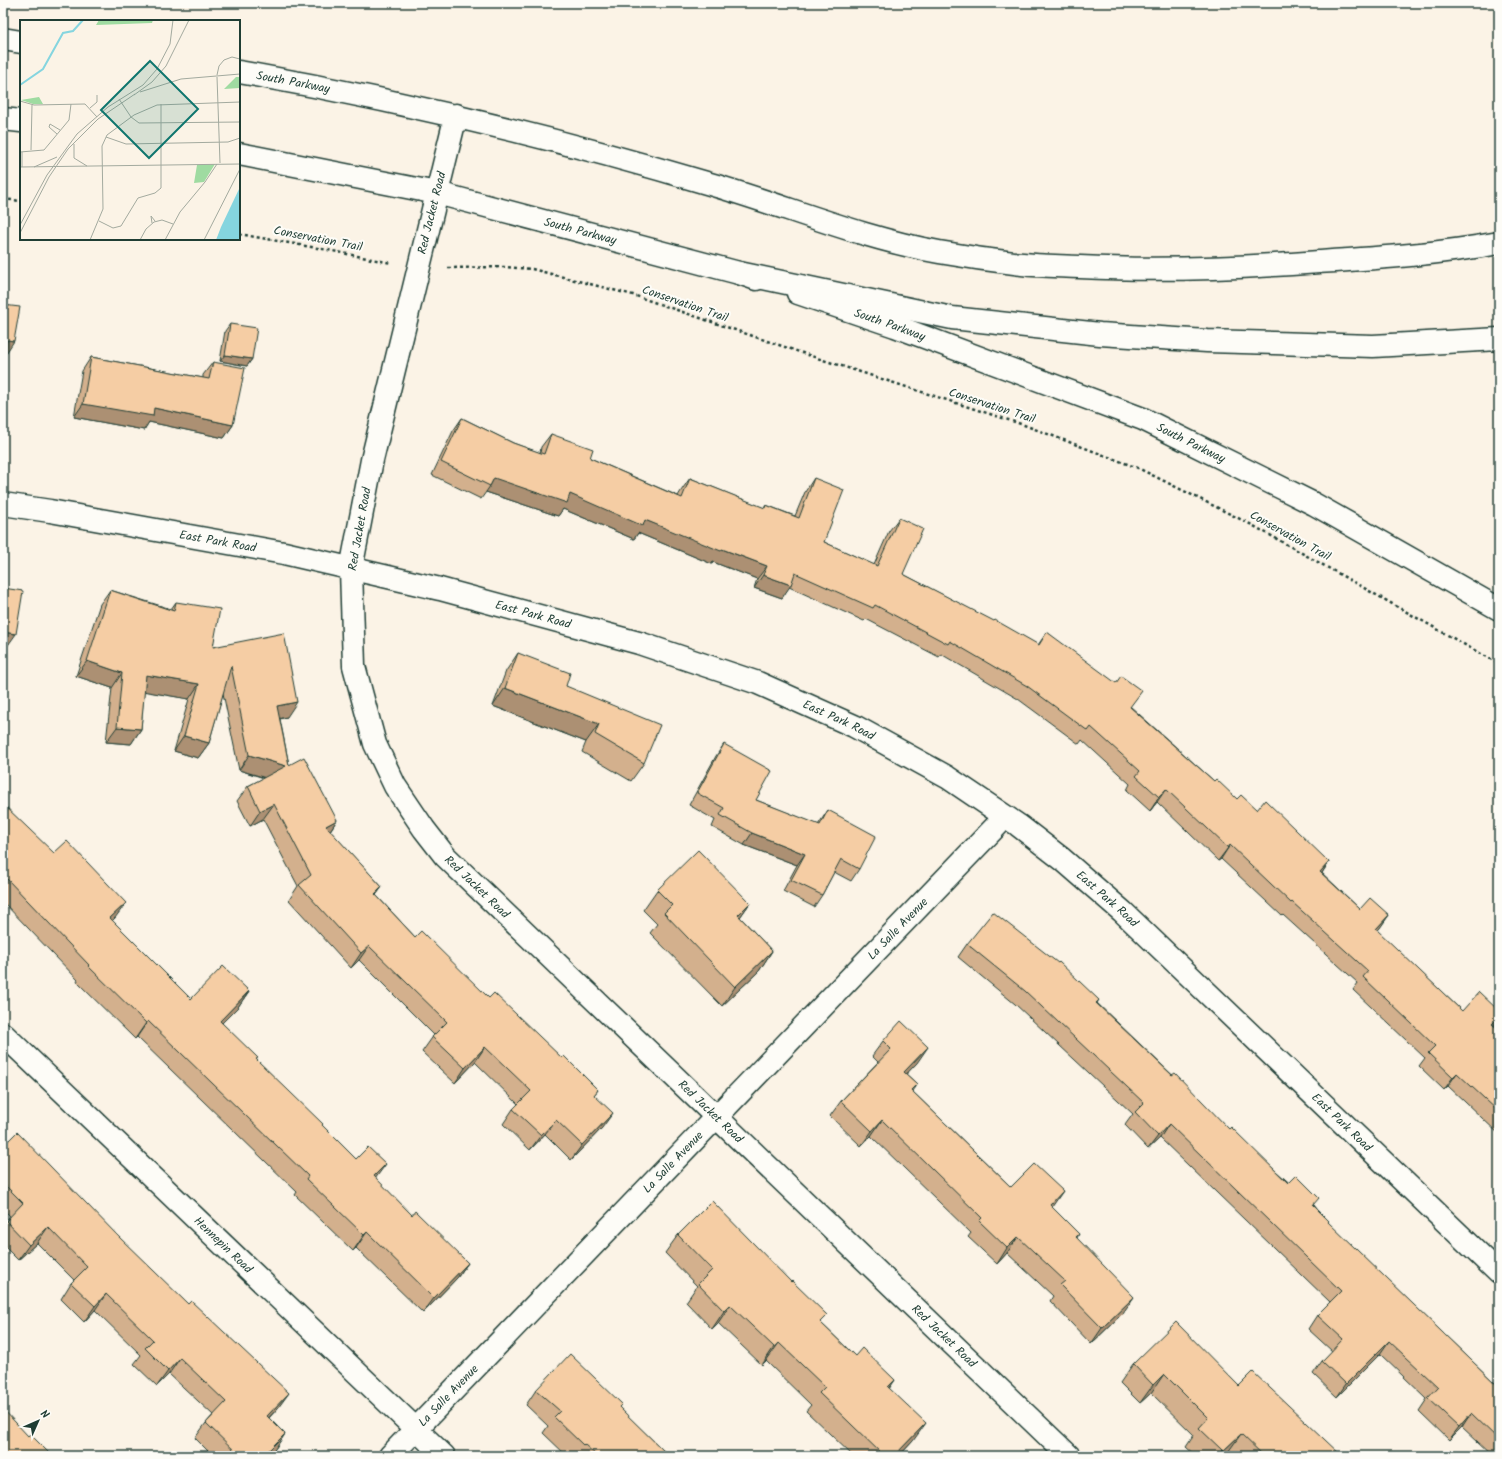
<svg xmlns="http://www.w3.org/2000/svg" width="1502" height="1459" font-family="Kalam,sans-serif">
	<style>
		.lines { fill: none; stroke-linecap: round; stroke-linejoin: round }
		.street-casing { stroke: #1f3d34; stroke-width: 25 }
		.secondary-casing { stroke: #1f3d34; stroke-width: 25 }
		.highway-casing { stroke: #1f3d34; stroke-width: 25 }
		.path { stroke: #1f3d34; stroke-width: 2.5; stroke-dasharray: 3 3; stroke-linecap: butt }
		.street { stroke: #fdfcf7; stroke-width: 22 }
		.secondary { stroke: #fdfcf7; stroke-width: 22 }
		.highway { stroke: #fdfcf7; stroke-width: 22 }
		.wall { fill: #d3b08d; stroke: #1f3d34 }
		.shaded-wall { fill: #ac9073; stroke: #1f3d34 }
		.building { fill: #f5cda4; stroke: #1f3d34 }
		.labels { text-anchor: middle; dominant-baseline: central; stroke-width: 4; stroke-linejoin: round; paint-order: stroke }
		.street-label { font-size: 12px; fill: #1f3d34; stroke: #fdfcf7 }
		.inset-river { fill: none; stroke: #85d5df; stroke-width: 2 }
		.inset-road { fill: none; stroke: #a3aa9f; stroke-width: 1 }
		.view { fill: #0f766e; fill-opacity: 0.15; stroke: #0f766e; stroke-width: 2 }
		.inset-edge { fill: none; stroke: #1f3d34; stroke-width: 2 }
	</style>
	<rect width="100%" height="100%" fill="#fbf3e6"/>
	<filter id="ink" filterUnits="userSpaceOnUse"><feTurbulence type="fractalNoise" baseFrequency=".025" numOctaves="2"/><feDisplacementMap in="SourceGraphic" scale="8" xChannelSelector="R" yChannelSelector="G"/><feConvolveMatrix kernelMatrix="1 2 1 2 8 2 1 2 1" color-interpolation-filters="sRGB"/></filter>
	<g filter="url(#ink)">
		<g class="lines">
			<defs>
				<g id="street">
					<path id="s1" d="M456,115l-84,345 -21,109 3,97 21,78 20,42 29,43 21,27 624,600"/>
					<path id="s2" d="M3,504l47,7 234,42 156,36 199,54 119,40 96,43 93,51 71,48 44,34 61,53 376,361"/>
					<path id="s3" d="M3,1034l441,422"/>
					<path id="s4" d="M390,1456l615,-639"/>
				</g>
				<g id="secondary">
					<path d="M3,39l18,3"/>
					<path id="s5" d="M239,72c160,28 316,66 471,112 76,22 151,54 229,68 28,5 56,9 83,12 19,2 39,2 58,3 80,4 160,1 239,-5 60,-4 121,-8 180,-19"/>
					<path d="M3,119l18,2"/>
					<path id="s6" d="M239,154l198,39 302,80 17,6"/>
					<path id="s7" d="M798,293l97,33 248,93 171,85 185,105"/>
				</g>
				<path id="highway" d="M739,273l213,45 148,16 107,7 166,5 126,-7"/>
			</defs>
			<!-- street casing -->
			<use href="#street" class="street-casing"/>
			<!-- secondary casing -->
			<use href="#secondary" class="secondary-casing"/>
			<!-- highway casing -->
			<use href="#highway" class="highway-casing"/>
			<!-- path -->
			<g class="path">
				<path d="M3,199l18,2"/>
				<path d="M239,234l89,16 63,13"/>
				<path d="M448,268l56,-1 28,2 101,26 184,63 207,67 114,43 114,57 247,139"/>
			</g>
			<!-- street -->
			<use href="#street" class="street"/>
			<!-- secondary -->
			<use href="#secondary" class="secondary"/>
			<!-- highway -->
			<use href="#highway" class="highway"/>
		</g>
		<!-- wall -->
		<g class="wall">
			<path d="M230,324l22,35 -5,7 -27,-5 5,-30z"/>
			<path d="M91,357l112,21v-3l10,-13 20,63 -9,13 -75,-16 -5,8 -70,-13 8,-46z"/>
			<path d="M462,418l51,25 27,10 1,-6 10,-13 39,24 88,38 3,-5 9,-13 74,30 2,-3 29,11 10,-24 9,-14 10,64 50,23 15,-34 10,-13 4,56 135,71 9,-13 167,149 23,18 20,11 72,52 -7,11 38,36 29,6 -12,16 85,80 32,14 5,5v104l-51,-48 -4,4 -25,-24 6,-8 -72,-68 5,-7 -75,-68 -1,1 -61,-57 -3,2 -61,-59 -7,9 -23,-21 3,-6 -48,-44 -3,4 -61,-45 -77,-45 -2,3 -73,-38 -2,2 -75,-34 -7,11 -28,-10 3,-9 -44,-17 -1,2 -74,-31 -4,6 -71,-30 -5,7 -72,-24 -5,7 -49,-24 21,-44z"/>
			<path d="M110,590l61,19 5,-7 37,45 74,70 -7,2 9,46 48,55 -7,11 52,56 -6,8 39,42 147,121 36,32 -4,5 8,33 -31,32 -26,-26 -15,16 -27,-26 10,-15 5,-5 -43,-42 -20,21 -33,-31 12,-17 -75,-75 -8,8 -62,-68 9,-14 -35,-67 -13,7 -13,-25 11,-15 16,-8 -25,-8 -16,-77 -14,50 -11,15 -24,-7 15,-52 -45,-8 -3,38 -10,15 -25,-2 6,-54 -36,-12 24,-72z"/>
			<path d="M518,653l48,33 78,77 -13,18 -49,-29 4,-10 -93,-36 13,-35z"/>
			<path d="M724,744l32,56 62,25 10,-15 31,59 -8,12 -17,-9 -12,23 -8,12 -31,-16 14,-26 -53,-20 -32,-18 3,-7 -26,-15 27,-49z"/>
			<path d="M3,804l112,114 -3,3 79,78 58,-8 -11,16 -16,16 35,37 155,155 56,48 -11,15 -34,35 -67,-65 -3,3 -58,-56 2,-3 -160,-155 -2,2 -58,-57 1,-2 -75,-78z"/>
			<path d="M657,890l93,13 -10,14 32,34 -13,20 -37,35 -72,-73 7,-9 -14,-14z"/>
			<path d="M967,944l132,56 -2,3 132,126 85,76 14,18 171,164v69h-6l-31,-29 -13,13 -30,-29 8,-12 -47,-45 -43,43 -24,-23 9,-13 10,-10 -24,-22 9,-14 13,-13 -170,-164 -12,11 -23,-24 8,-11 -118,-110 -57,-47z"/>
			<path d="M883,1041l34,22 -11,11 11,10 -5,7 99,96 41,20 27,27 -2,4 46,75 -32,31 -41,-43 3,-5 -46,-43 -10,11 -29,-27 3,-4 -100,-97 -10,10 -31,-30 11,-15 37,-39 -6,-6z"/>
			<path d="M3,1146l275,262 -9,10 16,16 -10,15 -7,7h-55l-18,-18 11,-15 7,-8 -44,-41 -12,12 -23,-22 7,-9 -46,-45 -11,12 -23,-23 10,-16 3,-3 -37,-37 -19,17 -15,-15v-21l7,-8 -7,-7z"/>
			<path d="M678,1235l143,88 34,33 40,24 -6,8 24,53 -14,15h-46l-47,-45 5,-6 -45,-44 -4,4 -44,-42 -6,6 -26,-27 11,-16 -32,-33z"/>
			<path d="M1133,1364l106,22 103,70h-110l-4,-4 -4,4h-28l-10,-9 8,-12 -43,-42 -11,10 -20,-20z"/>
			<path d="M536,1390l83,18 50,48h-102l-24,-23 5,-7 -22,-21z"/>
		</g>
		<!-- shaded-wall -->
		<g class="shaded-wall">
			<path d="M7,340l7,1 -11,17z"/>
			<path d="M225,355l27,4 -5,7 -27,-5z"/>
			<path d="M83,404l71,4 79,17 -9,13 -75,-16 -5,8 -70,-13z"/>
			<path d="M494,478l76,16 75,26 122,46 -10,13 -44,-17 -1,2 -74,-31 -4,6 -71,-30 -5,7 -72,-24 4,-6z"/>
			<path d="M763,575l28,10 -9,13 -28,-10z"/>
			<path d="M3,632l13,2 -10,14 -3,-1z"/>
			<path d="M87,661l35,12 -10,15 -36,-12z"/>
			<path d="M146,675l53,9 -10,15 -53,-9z"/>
			<path d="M505,688l94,36 -13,18 -93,-36z"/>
			<path d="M297,702l-10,15 -20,4 10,-15z"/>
			<path d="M117,727l24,2 -10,15 -25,-2z"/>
			<path d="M184,736l25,7 -11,15 -24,-7z"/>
			<path d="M249,755l37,11 -10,15 -37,-11z"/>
			<path d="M1166,789l-9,13 -7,9 9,-14z"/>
			<path d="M274,804l-11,15 -13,7 10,-15z"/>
			<path d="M337,820l-10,15 -1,-9z"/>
			<path d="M752,833l53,21 -8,11 -53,-20z"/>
			<path d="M1230,845l-9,14 -3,2 10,-13z"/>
			<path d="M1329,862l-9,14v-4z"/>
			<path d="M382,887l-11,15 4,-8z"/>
			<path d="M126,903l-11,15 -16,16 11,-16z"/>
			<path d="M750,903l-14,20 2,-8z"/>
			<path d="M1389,915l-9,13 -14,15 10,-14z"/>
			<path d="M369,946l-10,14 -8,8 10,-15z"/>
			<path d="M772,951l-13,20 -37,35 13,-19z"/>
			<path d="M249,991l-11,16 -29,29 11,-15z"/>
			<path d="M1499,1017v1l-6,9 -1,-3z"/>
			<path d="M148,1021l-11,16 -2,2 11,-16z"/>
			<path d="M485,1047l-10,15 -20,21 10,-15z"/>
			<path d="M928,1047l-11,16 -24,25 11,-16z"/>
			<path d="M1457,1073l-9,13 -4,4 9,-13z"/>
			<path d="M613,1113l-11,15 -31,32 11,-15z"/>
			<path d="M556,1120l-11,14 -15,16 11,-15z"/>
			<path d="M882,1120l-11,16 -10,10 11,-15z"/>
			<path d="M1169,1124l-9,14 -12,11 10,-13z"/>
			<path d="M386,1164l-11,15 -1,-3z"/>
			<path d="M1063,1191l-11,16 -13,14 11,-16z"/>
			<path d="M48,1227l-11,16 -19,17 11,-15z"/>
			<path d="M367,1232l-11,16 -3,3 11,-16z"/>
			<path d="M1018,1237l-11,16 -10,11 10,-16z"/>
			<path d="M468,1263l-11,15 -34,35 11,-15z"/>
			<path d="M106,1294l-11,16 -11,12 11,-16z"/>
			<path d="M1134,1297l-11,16 -32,31 11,-16z"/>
			<path d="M730,1305l-12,18 -6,6 12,-18z"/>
			<path d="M1389,1341l-9,13 -43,43 9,-13z"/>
			<path d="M779,1343l-13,18 -4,4 12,-18z"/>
			<path d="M180,1358l-11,16 -12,12 11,-15z"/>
			<path d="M1164,1374l-13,19 -11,10 13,-18z"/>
			<path d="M895,1380l-12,18 5,-11z"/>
			<path d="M289,1393l-11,15 -22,23 11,-15z"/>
			<path d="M1471,1413l-9,14 -13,13 10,-13z"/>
			<path d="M926,1423l-13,18 -14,15h-5z"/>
			<path d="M285,1434l-10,15 -7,7h-5z"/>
			<path d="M1241,1434l-13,18 -4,4h-4l3,-5z"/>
		</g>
		<!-- building -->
		<g class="building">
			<path d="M3,305l17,2 -6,34 -7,-1 -4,23z"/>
			<path d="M230,324l27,4 -5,31 -27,-4z"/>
			<path d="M91,357l118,22 4,-17 32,6 -12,57 -79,-17 -1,8 -70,-12z"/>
			<path d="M462,418l51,25 31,11 7,-20 42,15 -3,9 92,40 8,-20 75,30 1,-3 33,13 15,-40 30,12 -20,52 53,24 22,-48 24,11 -20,45 91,47 1,-1 44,25 8,-13 69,51 5,-7 21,15 -12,16 84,74 2,-2 21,20 4,-4 16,15 8,-10 64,62 -9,10 40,37 10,-11 19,17 -13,14 86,82 17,-19 20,19v6l-7,7 7,6v82l-42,-39 -4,4 -25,-24 7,-7 -72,-69 5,-6 -76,-69 -1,1 -61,-58 -2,3 -62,-59 -7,8 -23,-21 4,-5 -49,-44 -3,4 -61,-45 -77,-45 -2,3 -73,-39 -2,3 -78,-35 -4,12 -28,-10 4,-9 -45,-17 -1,2 -76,-31 -2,6 -73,-32 -3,9 -73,-25 -4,8 -49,-24z"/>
			<path d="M3,588l20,3 -7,43 -13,-2z"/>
			<path d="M110,590l64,21 2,-9 44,7 -7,38 71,-14 13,69 -20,4 12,59 15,-8 33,63 -11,6 56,61 -7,7 40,43 6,-6 68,67 5,-5 68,65 2,-2 34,34 -4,5 19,18 -31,32 -26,-25 -15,15 -28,-26 18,-18 -46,-44 -20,21 -33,-31 15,-15 -78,-76 -8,7 -62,-68 12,-10 -37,-71 -14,7 -12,-25 38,-20 -37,-11 -18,-89 -22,77 -25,-7 15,-52 -53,-9 -5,54 -24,-2 5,-54 -35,-12z"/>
			<path d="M518,653l52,20 -4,13 94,39 -16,38 -49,-29 4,-10 -94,-36z"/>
			<path d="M724,744l48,27 -16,29 64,25 8,-15 48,26 -17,33 -18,-10 -19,36 -31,-15 14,-26 -53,-21 -32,-18 4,-7 -27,-15z"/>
			<path d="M3,804l51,49 13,-12 59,62 -16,15 81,81 32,-33 26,25 -29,30 38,37 -2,1 67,65 -1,1 34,34 12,-12 18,17 -12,12 38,39 3,-4 53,52 -34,35 -67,-66 -3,3 -58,-56 2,-3 -160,-155 -2,2 -58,-57 1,-1 -82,-86 -3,3 -1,-1z"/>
			<path d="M698,850l52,53 -12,12 34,36 -37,36 -71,-74 8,-8 -15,-15z"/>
			<path d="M993,912l65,51 1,-1 40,38 -3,3 76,72 3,-2 54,56 2,-2 57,56 8,-8 23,23 -6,7 16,16 -1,1 171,165v53l-28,-27 -12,14 -31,-29 10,-11 -49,-46 -43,43 -24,-23 21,-22 -26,-24 24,-24 -172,-167 -11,12 -23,-24 9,-9 -119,-112 -58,-47z"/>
			<path d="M901,1021l27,26 -24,25 13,12 -6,6 100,97 23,-23 29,27 -13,14 29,29 -3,3 58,60 -32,31 -42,-43 5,-4 -47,-44 -11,11 -28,-27 3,-3 -100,-98 -10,11 -31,-30 50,-52 -8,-8z"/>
			<path d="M17,1132l102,105 69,67 3,-3 98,92 -22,23 18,18 -22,22h-23l-34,-33 20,-21 -46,-44 -12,13 -23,-23 8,-8 -47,-46 -11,12 -24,-23 16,-16 -39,-40 -19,18 -23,-24 17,-18 -20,-20v-37z"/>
			<path d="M712,1201l79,81 1,-1 35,34 -7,7 35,34 7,-8 33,32 -7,7 38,36 -32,33h-10l-65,-63 6,-6 -46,-44 -5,4 -44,-42 -6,6 -26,-27 14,-14 -34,-35z"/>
			<path d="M1176,1322l63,64 14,-14 89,84h-78l-23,-22 -18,17 -24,-23 9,-10 -44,-44 -11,11 -20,-21z"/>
			<path d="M570,1354l52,50 -3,3 50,49h-72l-13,-12 -1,1 -29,-28 6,-6 -24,-21z"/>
			<path d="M3,1409l25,27 2,-2 22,22h-49z"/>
		</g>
	</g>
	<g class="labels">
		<!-- street labels -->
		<g class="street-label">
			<text stroke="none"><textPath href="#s5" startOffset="55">South Parkway</textPath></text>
			<text transform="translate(432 213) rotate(-76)">Red Jacket Road</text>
			<text stroke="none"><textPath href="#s6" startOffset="350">South Parkway</textPath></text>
			<text transform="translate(318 239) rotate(11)">Conservation Trail</text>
			<text transform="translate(685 304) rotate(19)">Conservation Trail</text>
			<text stroke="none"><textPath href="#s7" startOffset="97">South Parkway</textPath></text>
			<text transform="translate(992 406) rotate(18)">Conservation Trail</text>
			<text stroke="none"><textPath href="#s7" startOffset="421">South Parkway</textPath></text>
			<text transform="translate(360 529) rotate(-80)">Red Jacket Road</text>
			<text transform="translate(1290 536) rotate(29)">Conservation Trail</text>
			<text stroke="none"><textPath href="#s2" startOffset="218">East Park Road</textPath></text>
			<text stroke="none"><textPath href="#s2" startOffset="542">East Park Road</textPath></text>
			<text stroke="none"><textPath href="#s2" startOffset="866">East Park Road</textPath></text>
			<text stroke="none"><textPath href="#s1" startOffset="821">Red Jacket Road</textPath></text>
			<text stroke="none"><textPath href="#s2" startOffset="1190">East Park Road</textPath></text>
			<text stroke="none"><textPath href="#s4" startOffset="732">La Salle Avenue</textPath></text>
			<text stroke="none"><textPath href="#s1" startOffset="1145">Red Jacket Road</textPath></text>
			<text stroke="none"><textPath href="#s2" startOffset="1514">East Park Road</textPath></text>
			<text stroke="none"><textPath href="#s4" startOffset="408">La Salle Avenue</textPath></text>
			<text stroke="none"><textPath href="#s3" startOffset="305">Hennepin Road</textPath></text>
			<text stroke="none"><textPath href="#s1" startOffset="1469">Red Jacket Road</textPath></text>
			<text stroke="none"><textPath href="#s4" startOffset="84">La Salle Avenue</textPath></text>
		</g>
	</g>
	<!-- overview -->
	<g transform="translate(20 20)">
		<rect width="220" height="220" fill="#fbf3e6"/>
		<path d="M79,0h54l-1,3 -56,2zM216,57h4v11l-16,1zM19,77l4,7h-10l-12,-4zM195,144l-11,18 -10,1 3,-18z" fill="#9fdba1"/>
		<path d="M220,167v53h-24l5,-13z" fill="#85d5df"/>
		<path class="inset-river" d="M0,65l23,-16 20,-36 10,-2 10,-11"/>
		<path class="inset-road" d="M197,55l2,-9 5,-6 8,-3 8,2M197,57l3,86M120,72l41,-13 59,-5M114,75l18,-13 14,-16 23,-46M99,79l12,18 8,6 101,-1M0,81l14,4 51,-1 12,13M70,88l7,-6v-7M37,114l-8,-7 1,-3 10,6M86,117l20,7 102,-2 12,-4M54,124v14l13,8M11,130l1,-45M0,132l24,-2 25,-30 2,-16M2,132v15M0,147l220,-3M14,147l23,-10M79,201l14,7 8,-2 17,-28 17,-5 6,-5v-84M132,203l-1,-7 4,5M0,205l27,-50 30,-41 31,-27 35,-22 14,-16 13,-25 3,-24M0,213l29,-56 19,-28 30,-30 37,-25M70,220l13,-31 -1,-63 5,-11 27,-20 23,-10 83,-3M120,220l6,-11 8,-7 8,-2 11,4M145,220l15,-28 25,-30 12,-18M184,220l36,-71"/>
		<path class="view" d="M130,41l48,48 -49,49 -48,-48z"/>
		<rect width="220" height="220" class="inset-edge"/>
	</g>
	<!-- margin -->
	<rect width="1502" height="1459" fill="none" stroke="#fdfcf7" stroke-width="16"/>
	<rect x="8" y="8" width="1486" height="1443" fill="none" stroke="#1f3d34" stroke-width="1.5" filter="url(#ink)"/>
	<!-- north arrow -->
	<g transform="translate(38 1421) rotate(45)" stroke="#fdfcf7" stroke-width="3" paint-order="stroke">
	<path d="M0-3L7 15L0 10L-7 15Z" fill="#1f3d34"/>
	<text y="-6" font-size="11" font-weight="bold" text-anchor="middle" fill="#1f3d34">N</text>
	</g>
</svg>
